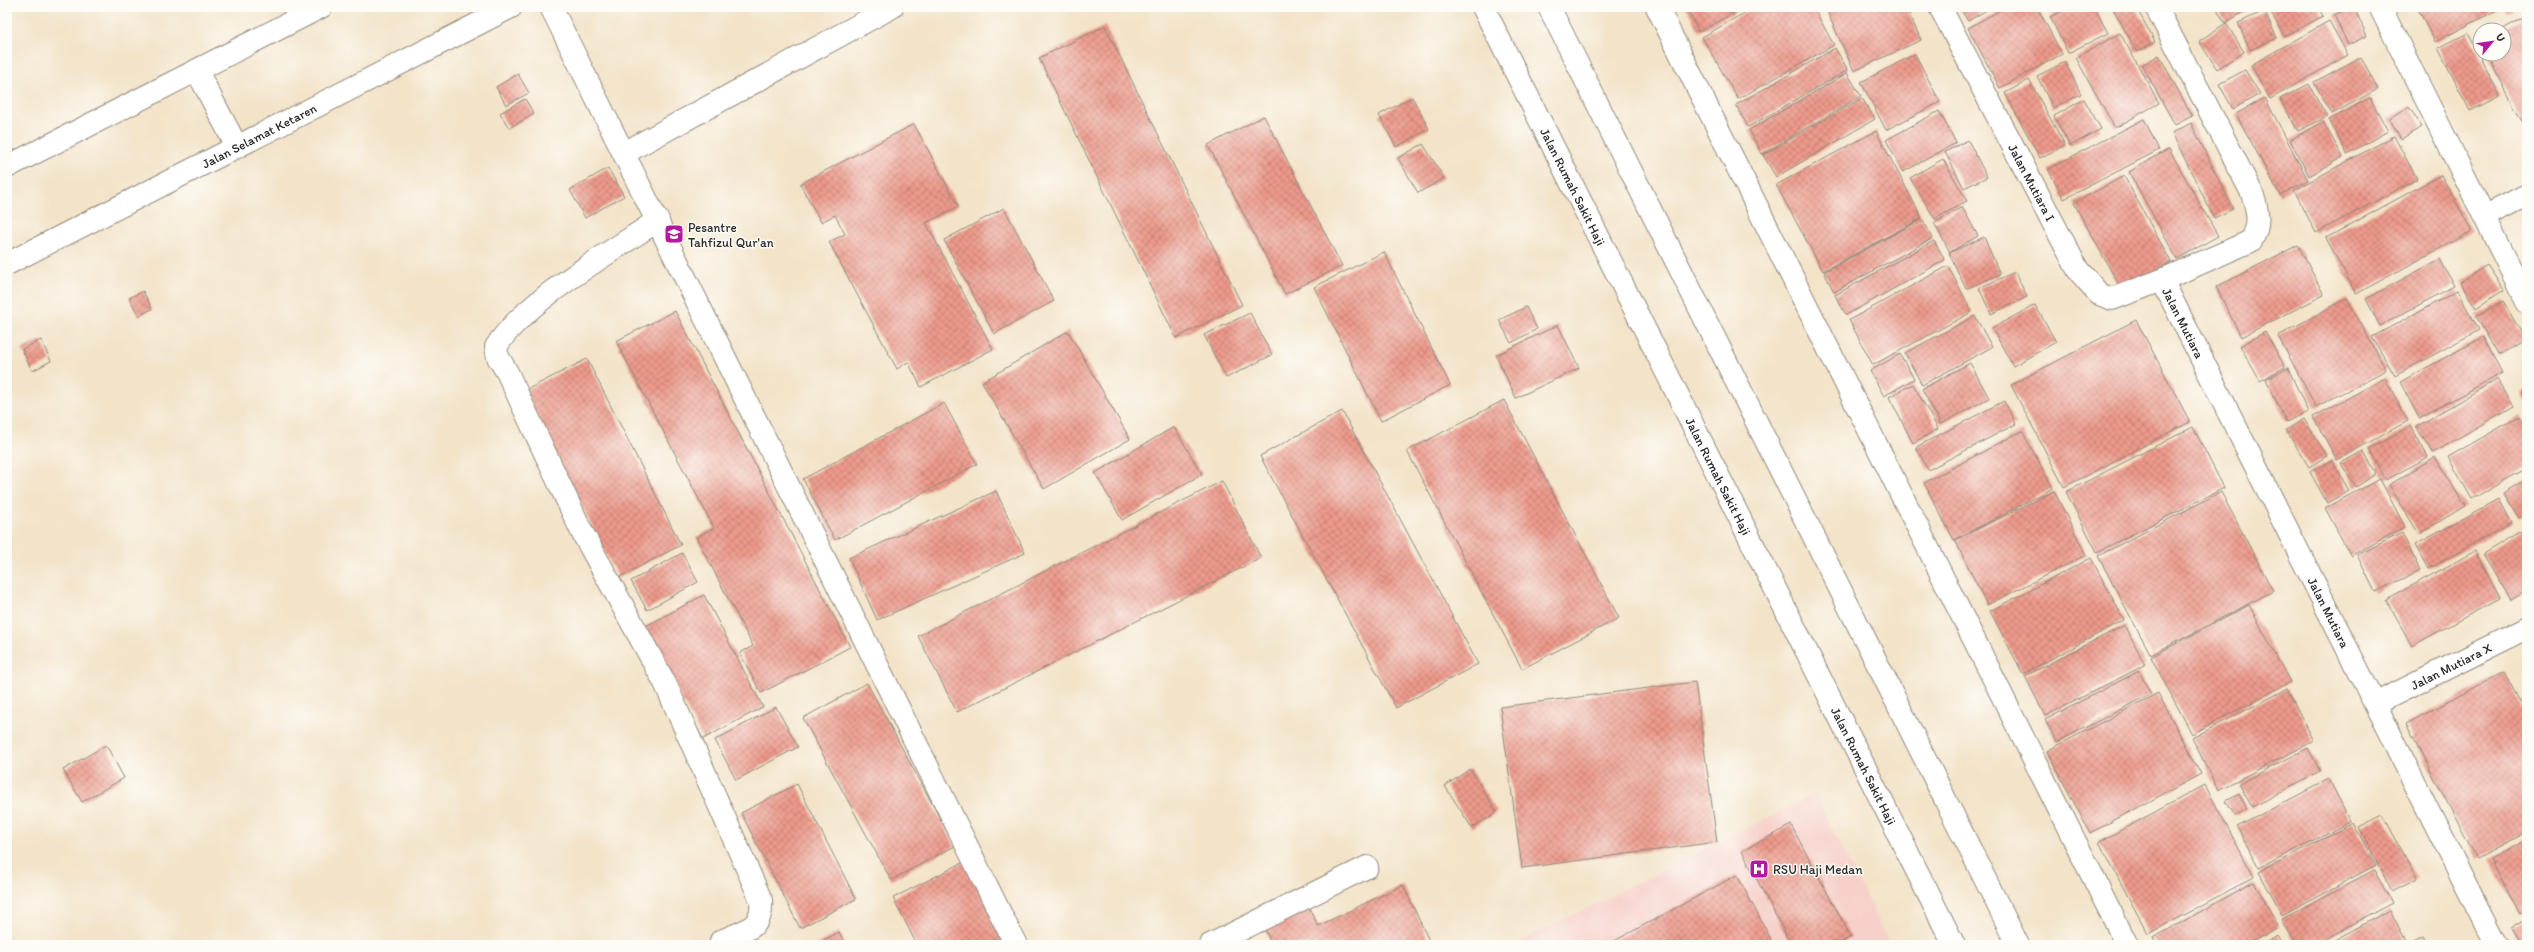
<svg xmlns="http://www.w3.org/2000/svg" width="2534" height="952" font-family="Itim,sans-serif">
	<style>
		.built { fill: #f7d0ca }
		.building { fill: url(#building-cross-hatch) }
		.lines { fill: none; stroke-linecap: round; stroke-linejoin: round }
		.lane-casing { stroke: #8f877a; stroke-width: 24 }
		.street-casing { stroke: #8f877a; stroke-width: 24 }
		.secondary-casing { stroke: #8f877a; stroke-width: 24 }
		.lane { stroke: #fff; stroke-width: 22 }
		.street { stroke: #fff; stroke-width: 22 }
		.secondary { stroke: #fff; stroke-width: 22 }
		.labels { text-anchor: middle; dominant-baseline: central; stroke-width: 3; stroke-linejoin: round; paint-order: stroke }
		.street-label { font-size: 13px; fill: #2b2b2b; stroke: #fdfcf7 }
		.poi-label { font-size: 13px; fill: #2b2b2b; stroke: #fdfcf7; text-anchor: start }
	</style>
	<defs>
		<pattern id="building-cross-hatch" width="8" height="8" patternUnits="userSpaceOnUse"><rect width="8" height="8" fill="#ed9a8b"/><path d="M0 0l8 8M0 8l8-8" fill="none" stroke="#c07e72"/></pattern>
	</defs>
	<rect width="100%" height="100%" fill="#fdfcf7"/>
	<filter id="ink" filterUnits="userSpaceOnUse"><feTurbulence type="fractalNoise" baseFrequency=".025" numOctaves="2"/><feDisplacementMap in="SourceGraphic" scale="8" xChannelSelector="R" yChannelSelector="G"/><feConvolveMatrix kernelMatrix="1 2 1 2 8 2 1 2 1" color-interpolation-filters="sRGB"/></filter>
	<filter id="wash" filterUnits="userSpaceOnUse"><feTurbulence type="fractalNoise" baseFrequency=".012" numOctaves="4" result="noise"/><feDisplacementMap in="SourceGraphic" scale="16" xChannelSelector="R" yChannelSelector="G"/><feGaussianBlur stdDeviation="0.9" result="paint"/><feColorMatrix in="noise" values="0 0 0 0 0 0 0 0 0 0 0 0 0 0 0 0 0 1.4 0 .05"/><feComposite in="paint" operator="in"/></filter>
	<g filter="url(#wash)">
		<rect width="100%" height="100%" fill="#f3e3c8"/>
		<!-- built -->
		<path class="built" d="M1815,794l75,151h-377z"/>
		<g id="blocks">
			<!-- building -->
			<g class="building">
				<path d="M1686,7h58l-45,25z"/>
				<path d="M1755,7h58l21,38 -96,54 -36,-62z"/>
				<path d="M1825,7h81l15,33 -67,31z"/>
				<path d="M1959,7h33l-24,14z"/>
				<path d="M2006,7h31l25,47 -62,34 -32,-60z"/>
				<path d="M2049,7h13l-9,5z"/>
				<path d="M2070,7h24l14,26 -40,20 -18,-36z"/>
				<path d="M2112,7h24l19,35 -18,10z"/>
				<path d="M2216,7h36l-27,16z"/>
				<path d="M2268,7h50l5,9 -39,20z"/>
				<path d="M2351,7h3l13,29 -19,9 -14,-30z"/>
				<path d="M2417,7h83l1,1 -66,34z"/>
				<path d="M2504,7h12l-10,5z"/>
				<path d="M2264,11l13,27 -27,12 -12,-27z"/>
				<path d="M2527,16v115l-40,-77h17v-24h-3z"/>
				<path d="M2329,21l19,34 -78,44 -19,-34z"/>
				<path d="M2226,23l18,29 -27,17 -18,-28z"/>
				<path d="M1105,26l137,279 -66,33 -137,-280z"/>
				<path d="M2120,33l39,70 -44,25 -39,-70z"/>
				<path d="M2468,33l32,63 -30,15 -32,-63z"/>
				<path d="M1835,48l13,22 -100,57 -12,-22z"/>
				<path d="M1915,54l25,48 -54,28 -25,-48z"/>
				<path d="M2159,55l33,61 -17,9 -33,-60z"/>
				<path d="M2361,57l17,32 -46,25 -18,-32z"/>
				<path d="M2065,62l16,32 -28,14 -16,-32z"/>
				<path d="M2245,70l15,24 -27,15 -14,-25z"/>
				<path d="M1847,73l14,23 -99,58 -13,-24z"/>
				<path d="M518,74l11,19 -23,12 -10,-18z"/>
				<path d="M2029,80l36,65 -25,13 -35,-65z"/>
				<path d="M2309,84l18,33 -29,14 -18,-32z"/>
				<path d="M1412,97l17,32 -33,18 -17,-32z"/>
				<path d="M1862,98l13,21 -99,58 -13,-22z"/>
				<path d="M2265,98l43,82 -28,15 -44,-81z"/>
				<path d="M2370,98l18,33 -41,23 -18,-34z"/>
				<path d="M525,99l9,15 -25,14 -9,-15z"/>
				<path d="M2084,99l17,30 -31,17 -16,-30z"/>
				<path d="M2409,107l13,20 -21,12 -12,-21z"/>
				<path d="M1939,111l17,32 -53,29 -17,-32z"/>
				<path d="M1264,116l78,150 -57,28 -77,-149z"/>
				<path d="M2144,119l15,31 -95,49 -16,-30z"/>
				<path d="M2323,122l20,35 -34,19 -19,-36z"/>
				<path d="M2191,123l42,86 -19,9 -42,-85z"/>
				<path d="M914,124l44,82 -32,17 67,126 -72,38 -13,-25 -11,7 -68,-127 16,-8 -10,-19 -14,7 -21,-38z"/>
				<path d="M1876,131l46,87 -99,53 -47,-86z"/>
				<path d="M2394,136l23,43 -101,54 -22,-43z"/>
				<path d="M1968,140l19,37 -23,11 -19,-36z"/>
				<path d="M1423,144l21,34 -26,15 -20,-35z"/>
				<path d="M2169,149l49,87 -41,23 -48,-87z"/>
				<path d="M1943,159l24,42 -32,18 -25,-41z"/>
				<path d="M608,168l16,28 -39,22 -15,-28z"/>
				<path d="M2441,175l31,56 -116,63 -30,-56z"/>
				<path d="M2124,176l47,86 -50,27 -47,-86z"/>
				<path d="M1962,207l16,29 -28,16 -16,-29z"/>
				<path d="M1004,208l50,93 -60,33 -50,-94z"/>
				<path d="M1922,219l11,19 -99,54 -10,-20z"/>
				<path d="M1984,237l16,37 -34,15 -17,-36z"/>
				<path d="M1934,241l11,19 -99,55 -11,-20z"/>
				<path d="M2298,245l26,50 -83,42 -25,-50z"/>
				<path d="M1384,252l66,133 -69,36 -67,-134z"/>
				<path d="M2440,259l14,27 -74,40 -14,-27z"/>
				<path d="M2487,265l17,25 -28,18 -16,-26z"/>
				<path d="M1948,266l24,46 -99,53 -24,-45z"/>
				<path d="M2015,272l12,25 -36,17 -12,-26z"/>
				<path d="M143,291l9,18 -13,7 -10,-18z"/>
				<path d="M2457,291l22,39 -84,46 -23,-39z"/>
				<path d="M2347,298l39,72 -70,37 -38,-71z"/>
				<path d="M2503,301l22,38 -27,16 -22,-39z"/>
				<path d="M2035,305l21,37 -43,24 -21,-38z"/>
				<path d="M1526,307l11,22 -26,14 -12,-23z"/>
				<path d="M675,311l175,336 -89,46 -21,-40 13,-7 -57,-109 18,-9 -98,-187z"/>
				<path d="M1250,313l22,42 -46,23 -22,-43z"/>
				<path d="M1975,316l17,31 -70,38 -17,-32z"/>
				<path d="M2136,320l54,102 -126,65 -53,-102z"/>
				<path d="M1558,325l21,43 -63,30 -20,-43z"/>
				<path d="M1068,331l62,108 -86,50 -62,-107z"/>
				<path d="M2265,332l20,35 -25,14 -20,-35z"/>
				<path d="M2483,337l19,36 -83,45 -19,-36z"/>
				<path d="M41,340l10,21 -19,10 -10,-22z"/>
				<path d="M1900,354l14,25 -30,17 -14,-25z"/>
				<path d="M587,359l94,186 -63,33 -94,-187z"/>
				<path d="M1970,363l19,35 -48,26 -19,-35z"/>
				<path d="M2288,368l20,44 -22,10 -20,-43z"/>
				<path d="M2385,378l23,43 -71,39 -24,-43z"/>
				<path d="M2497,379l16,27 -80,47 -17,-26z"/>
				<path d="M1913,384l25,45 -25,14 -24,-46z"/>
				<path d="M2527,390v16l-6,-13z"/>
				<path d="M1504,400l115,218 -97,51 -115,-218z"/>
				<path d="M2004,401l12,23 -88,46 -12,-23z"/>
				<path d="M944,403l33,61 -142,76 -32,-61z"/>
				<path d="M1342,411l136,253 -82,44 -136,-252z"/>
				<path d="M2520,416l7,14v38l-55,31 -24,-42z"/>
				<path d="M2304,419l23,37 -18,11 -23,-37z"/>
				<path d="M2411,426l17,31 -42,23 -17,-31z"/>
				<path d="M1174,427l28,47 -80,46 -27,-47z"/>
				<path d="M2193,427l31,61 -127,64 -31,-60z"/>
				<path d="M2022,431l31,57 -99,52 -30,-57z"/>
				<path d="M2363,451l13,23 -20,13 -15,-24z"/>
				<path d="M2435,457l30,49 -46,28 -30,-49z"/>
				<path d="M2332,460l17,31 -22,12 -17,-31z"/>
				<path d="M2380,479l25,48 -54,29 -26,-48z"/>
				<path d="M2527,479v34l-8,5 -15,-25z"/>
				<path d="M1222,481l39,77 -304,154 -39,-76z"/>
				<path d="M996,491l29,62 -148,67 -28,-62z"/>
				<path d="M2054,491l32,64 -99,50 -32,-65z"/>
				<path d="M2221,492l52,99 -122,64 -53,-99z"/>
				<path d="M2499,499l13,24 -84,46 -13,-24z"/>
				<path d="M2527,527v64l-16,9 -28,-46z"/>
				<path d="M2402,533l18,38 -45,21 -18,-37z"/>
				<path d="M2475,551l25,47 -88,48 -26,-46z"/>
				<path d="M682,553l16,29 -51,28 -16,-29z"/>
				<path d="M2091,558l33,62 -101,54 -33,-63z"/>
				<path d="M704,595l59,112 -60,32 -59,-112z"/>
				<path d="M2249,605l41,77 -98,52 -41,-77z"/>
				<path d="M2125,625l20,40 -100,51 -20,-40z"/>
				<path d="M2139,671l12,23 -94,48 -12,-22z"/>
				<path d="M2504,672l23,43v117l-50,27 -71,-135z"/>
				<path d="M1695,682l22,160 -195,26 -22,-161z"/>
				<path d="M867,683l88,163 -64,34 -88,-162z"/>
				<path d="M2287,689l27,52 -96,49 -26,-52z"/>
				<path d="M2158,693l43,81 -111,59 -43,-82z"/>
				<path d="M776,707l22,40 -62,33 -21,-40z"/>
				<path d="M106,745l18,33 -42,24 -19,-32z"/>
				<path d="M2308,748l12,23 -68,36 -13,-23z"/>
				<path d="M1470,769l27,43 -25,16 -27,-42z"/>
				<path d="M2329,779l21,43 -91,46 -22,-41z"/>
				<path d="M797,784l59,115 -56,29 -59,-115z"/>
				<path d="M2205,785l49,92 -106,57 -49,-92z"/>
				<path d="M2239,794l8,15 -12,7 -9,-15z"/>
				<path d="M2383,815l34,64 -25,13 -33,-65z"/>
				<path d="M2353,823l23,42 -94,50 -23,-43z"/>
				<path d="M1791,825l60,112 -14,8h-46l-49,-94z"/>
				<path d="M2527,839v71l-8,4 -29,-55z"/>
				<path d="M968,860l43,85h-94l-24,-47z"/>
				<path d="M2374,870l18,33 -78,42h-18l-14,-26z"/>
				<path d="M1737,875l37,70h-167z"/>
				<path d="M2254,882l25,45 -33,18h-89l-4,-7z"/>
				<path d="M1403,885l28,60h-159l-9,-20 45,-20 10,21z"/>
				<path d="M2390,910l16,31 -7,4h-74z"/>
				<path d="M2527,919v26h-5l-10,-18z"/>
				<path d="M839,932l7,13h-31z"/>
				<path d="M2278,936l5,9h-22z"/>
				<path d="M2423,937l4,8h-19z"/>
			</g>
		</g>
	</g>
	<g filter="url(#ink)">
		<use href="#blocks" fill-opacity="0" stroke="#8f877a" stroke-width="1"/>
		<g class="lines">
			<defs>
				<g id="lane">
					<path d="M551,7l465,938"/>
					<path d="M624,153l268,-146"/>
					<path d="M658,220c-46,32 -134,81 -162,127l2,10 9,15 75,160 83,151 96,217c3,29 -18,31 -40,41"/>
					<path d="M1210,945l157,-78"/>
				</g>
				<g id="street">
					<path id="s1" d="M1483,7l471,938"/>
					<path d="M1549,7l469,938"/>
					<path d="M1657,7l470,938"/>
					<path id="s2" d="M1940,7l138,263 21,24 13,5 50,-19 89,-39c10,-17 7,-30 1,-48l-96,-186"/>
					<path d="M2380,7l147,295"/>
					<path d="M2486,216l41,-21"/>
					<path id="s3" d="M2162,280l334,665"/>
					<path id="s4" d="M2375,704l152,-76"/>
				</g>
				<g id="secondary">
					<path d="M197,71l40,76"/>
					<path d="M7,167l314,-160"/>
					<path id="s5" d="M7,264l504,-257"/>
				</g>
			</defs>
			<!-- lane casing -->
			<use href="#lane" class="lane-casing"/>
			<!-- street casing -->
			<use href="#street" class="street-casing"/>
			<!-- secondary casing -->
			<use href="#secondary" class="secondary-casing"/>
			<!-- lane -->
			<use href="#lane" class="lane"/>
			<!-- street -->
			<use href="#street" class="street"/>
			<!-- secondary -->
			<use href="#secondary" class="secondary"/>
		</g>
	</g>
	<!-- icons -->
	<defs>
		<symbol id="school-square" viewBox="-11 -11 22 22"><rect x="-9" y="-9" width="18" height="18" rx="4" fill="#b5179e" stroke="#fdfcf7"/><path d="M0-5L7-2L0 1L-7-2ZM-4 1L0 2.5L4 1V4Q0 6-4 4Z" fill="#fff"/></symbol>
		<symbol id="hospital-square" viewBox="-11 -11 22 22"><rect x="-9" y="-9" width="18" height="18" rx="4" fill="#b5179e" stroke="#fdfcf7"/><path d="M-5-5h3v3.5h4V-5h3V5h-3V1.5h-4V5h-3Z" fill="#fff"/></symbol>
	</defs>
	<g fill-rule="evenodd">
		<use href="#school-square" x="663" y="223" width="22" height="22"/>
		<use href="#hospital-square" x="1748" y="858" width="22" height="22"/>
	</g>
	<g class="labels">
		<!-- street labels -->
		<g class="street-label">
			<text stroke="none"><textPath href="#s5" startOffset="283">Jalan Selamat Ketaren</textPath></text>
			<text stroke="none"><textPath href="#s2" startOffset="198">Jalan Mutiara I</textPath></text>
			<text stroke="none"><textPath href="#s1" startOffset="201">Jalan Rumah Sakit Haji</textPath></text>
			<text stroke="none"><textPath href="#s3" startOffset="48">Jalan Mutiara</textPath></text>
			<text stroke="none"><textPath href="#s1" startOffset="525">Jalan Rumah Sakit Haji</textPath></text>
			<text stroke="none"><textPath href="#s3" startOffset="372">Jalan Mutiara</textPath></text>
			<text stroke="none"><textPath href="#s4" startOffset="85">Jalan Mutiara X</textPath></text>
			<text stroke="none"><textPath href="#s1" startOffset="849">Jalan Rumah Sakit Haji</textPath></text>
		</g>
		<!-- poi labels -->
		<g class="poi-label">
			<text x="688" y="227">Pesantre<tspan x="688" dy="15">Tahfizul Qur'an</tspan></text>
			<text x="1773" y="869">RSU Haji Medan</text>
		</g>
	</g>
	<!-- margin -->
	<rect width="2534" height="952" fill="none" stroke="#fdfcf7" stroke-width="24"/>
	<!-- north arrow -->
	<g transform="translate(2492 42) rotate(61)"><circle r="19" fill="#fdfcf7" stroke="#a9a8a5"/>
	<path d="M0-3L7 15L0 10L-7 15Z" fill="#b5179e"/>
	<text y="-6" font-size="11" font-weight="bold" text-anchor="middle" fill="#2b2b2b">U</text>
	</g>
</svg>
